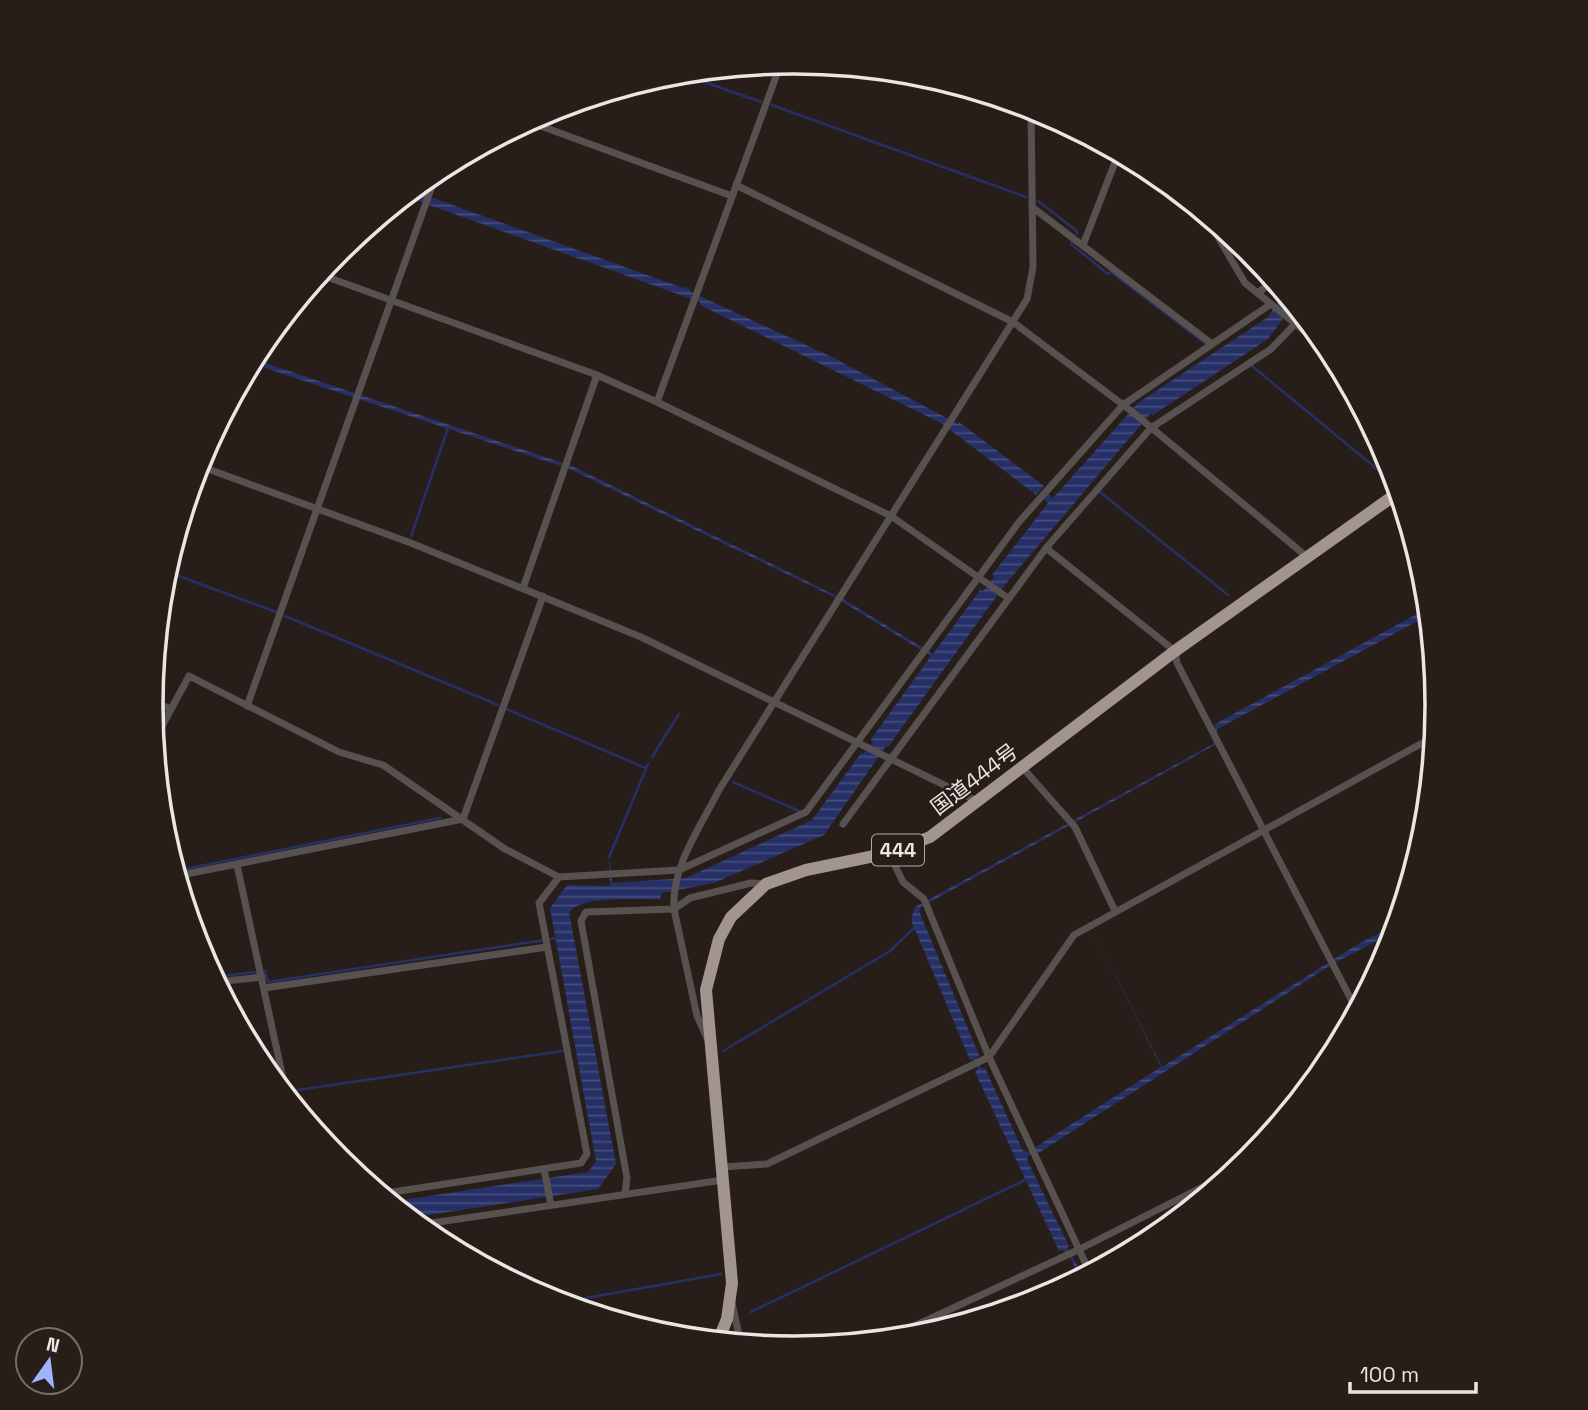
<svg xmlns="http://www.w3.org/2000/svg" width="1588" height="1410" font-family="'Space Grotesk','Noto Sans JP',sans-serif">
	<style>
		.water { fill: url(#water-rules) }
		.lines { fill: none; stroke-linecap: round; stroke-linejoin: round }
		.stream { stroke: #263067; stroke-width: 2.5 }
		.street { stroke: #57514f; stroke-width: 7 }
		.highway { stroke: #a2948e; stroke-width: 12 }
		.labels { text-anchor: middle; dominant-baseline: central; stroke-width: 5; stroke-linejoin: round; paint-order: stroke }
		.shield { fill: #281e19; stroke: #b1a9a5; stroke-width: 2 }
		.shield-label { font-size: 19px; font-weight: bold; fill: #ece5e1 }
		.street-label { font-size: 21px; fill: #ece5e1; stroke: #281e19 }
		.rim { fill: none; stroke: #ece5e1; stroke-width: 3.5 }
	</style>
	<defs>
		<pattern id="water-rules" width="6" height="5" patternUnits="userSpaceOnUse" patternTransform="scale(1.75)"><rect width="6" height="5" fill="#263067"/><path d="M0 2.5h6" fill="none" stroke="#464e7c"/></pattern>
	</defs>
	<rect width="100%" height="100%" fill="#281e19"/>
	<!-- water -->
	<g class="water">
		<path d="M411,190l272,98 5,-1 3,5 141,65 126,67 1,-2 85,64 -8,9 -95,-72 -241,-118v-3l-296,-106z"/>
		<path d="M1284,293l10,11 -26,35 -115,76 -3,-1 -146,172 -116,161 -2,-1 -62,89 -110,48 -52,10 -2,6c-27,1 -75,-4 -91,13l47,252 -18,25 -189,29 -20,-16 199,-30 8,-11 -46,-253 17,-23 43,1 -1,-33 3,30 74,-5 126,-58 49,-67 2,1 10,-12 -2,-3 60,-83 -95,-58 -266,-129 -320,-106 3,-4 319,107 271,133 90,55 47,-64 3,1 11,-14 -2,-2 56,-72 -4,-4 4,-5 5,4 85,-95 130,-86z"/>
		<path d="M1428,608l1,7 -212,114 -2,16 -294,162 -2,4 60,144 -2,2 4,11h4l38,83 5,1 133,-85 -68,-136 69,136 196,-123 39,-20 -2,7 -64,34 -291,187 -11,3 -2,5 42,86 -2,2 17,28 -4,2 -9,-19 -9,-10 -3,2 -84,-179 3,-3 -5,-10 -3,1 -59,-140 4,-13 298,-163 2,-20z"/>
	</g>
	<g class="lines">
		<!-- stream -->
		<g class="stream">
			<path d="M679,73l82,29"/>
			<path d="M772,105l254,92"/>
			<path d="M1038,201l39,30v3"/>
			<path d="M1072,240l-1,4 37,30 3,-2 95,72"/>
			<path d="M1252,366l136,112"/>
			<path d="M1100,492l128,103"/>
			<path d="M411,536l37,-108"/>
			<path d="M165,571l111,41"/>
			<path d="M285,616l213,89"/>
			<path d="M506,709l140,59"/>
			<path d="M652,757l27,-43"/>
			<path d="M733,782l66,29"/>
			<path d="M609,857l39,-93"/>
			<path d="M175,871l265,-53"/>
			<path d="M265,971l3,11 290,-44"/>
			<path d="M213,977l44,-5"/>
			<path d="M723,1051l167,-100 26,-25"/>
			<path d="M291,1091l271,-40"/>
			<path d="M558,1303l163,-29"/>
			<path d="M751,1312l276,-133"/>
		</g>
		<!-- street -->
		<g class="street">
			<path d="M527,121l205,75"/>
			<path d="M736,185l277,137 117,88 176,146"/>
			<path d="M1032,207l180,137"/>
			<path d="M1204,213l41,70 88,71"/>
			<path d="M1083,245l36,-93"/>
			<path d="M319,274l278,101 60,27 234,114 117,82"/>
			<path d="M1257,293l18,-12"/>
			<path d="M1288,317l10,-7"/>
			<path d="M657,402l124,-339"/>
			<path d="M197,465l214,78 230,94 336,164"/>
			<path d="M1046,548l129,103 2,12 180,348"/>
			<path d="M523,588l74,-213"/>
			<path d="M151,701l20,8"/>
			<path d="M247,706l191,-537"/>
			<path d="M154,741l35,-65 150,76 44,13 122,84 54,28 120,-7 127,-58 213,-290 104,-117 148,-101"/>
			<path d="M1022,767l53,60 40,84"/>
			<path d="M463,819l80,-223"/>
			<path d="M843,824l203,-276 105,-120 120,-79 25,-26"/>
			<path d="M889,853l14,29 21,17 65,158 101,216"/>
			<path d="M237,865l50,232"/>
			<path d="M176,876l287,-57"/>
			<path d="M216,982l46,-5"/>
			<path d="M264,988l283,-41"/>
			<path d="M707,1038l-10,-22 -23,-107c-3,-42 27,-83 45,-119l308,-491 6,-32 -2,-160"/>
			<path d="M722,1167l45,-3 222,-107 85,-122 361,-199"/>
			<path d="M544,1169l7,36"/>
			<path d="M380,1194l201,-31 6,-9 -48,-251 20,-26"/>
			<path d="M625,1194l2,-16 -46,-257 5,-9 88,-3 16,-11 61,-15 15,1"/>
			<path d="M418,1225l305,-45"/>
			<path d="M732,1303l9,41"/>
			<path d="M884,1340l196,-91 162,-82"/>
		</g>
		<!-- highway -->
		<path class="highway" d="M718,1341l9,-22 5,-36 -26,-293 13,-51 12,-22 35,-33 40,-14 83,-17 41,-16 245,-186 224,-159"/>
	</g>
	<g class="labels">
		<!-- shield labels -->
		<rect class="shield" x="872" y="834.5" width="52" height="31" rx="5"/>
		<g class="shield-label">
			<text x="898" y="850">444</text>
		</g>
		<!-- street labels -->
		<g class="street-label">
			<text transform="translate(974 779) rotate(-37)">国道444号</text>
		</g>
	</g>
	<!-- crop -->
	<path d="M0 0H1588V1410H0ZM163 705a631 631 0 1 1 1262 0a631 631 0 1 1-1262 0Z" fill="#281e19" fill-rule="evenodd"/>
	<path class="rim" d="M163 705a631 631 0 1 1 1262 0a631 631 0 1 1-1262 0Z"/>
	<!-- north arrow -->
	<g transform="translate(49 1361) rotate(14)"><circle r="33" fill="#281e19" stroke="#766e69" stroke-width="2"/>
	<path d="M0-5L12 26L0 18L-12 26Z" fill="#a0b3fd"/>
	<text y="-10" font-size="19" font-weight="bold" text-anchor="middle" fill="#ece5e1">N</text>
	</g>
	<!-- scale -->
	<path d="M1350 1382v10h126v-10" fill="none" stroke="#ece5e1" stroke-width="3.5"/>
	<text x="1360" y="1382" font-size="21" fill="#ece5e1" stroke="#281e19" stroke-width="5" paint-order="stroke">100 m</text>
</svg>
